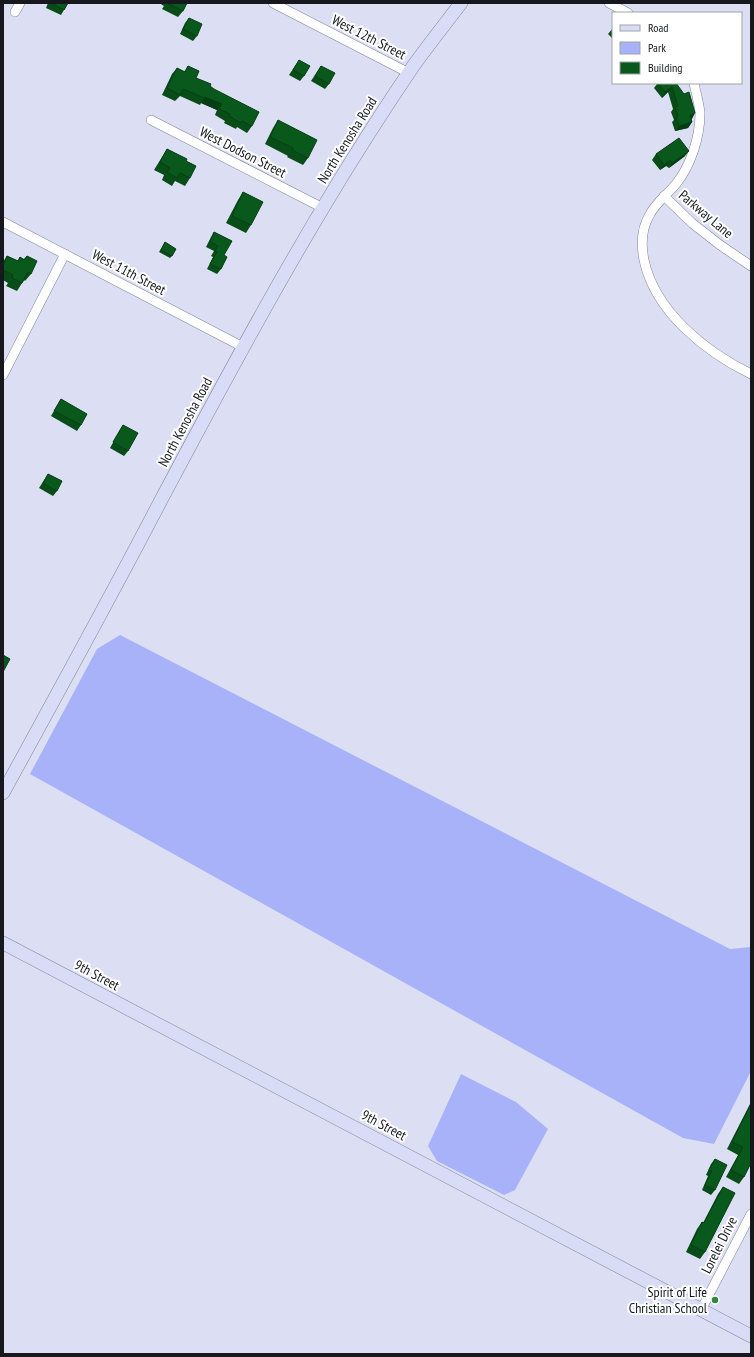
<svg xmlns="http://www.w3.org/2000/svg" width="754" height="1357" font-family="'PT Sans Narrow',sans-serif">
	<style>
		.green { fill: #a7b2f8 }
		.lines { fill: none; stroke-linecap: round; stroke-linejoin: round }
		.street-casing { stroke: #818496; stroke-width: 10 }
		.secondary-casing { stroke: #818496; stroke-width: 14 }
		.street { stroke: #fff; stroke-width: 9 }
		.secondary { stroke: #d9dcf6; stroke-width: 13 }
		.wall { fill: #084d18 }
		.shaded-wall { fill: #063e14 }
		.building { fill: #09591c; stroke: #063e14 }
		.poi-dot { fill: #2c893b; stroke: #fff; stroke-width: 1.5 }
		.labels { text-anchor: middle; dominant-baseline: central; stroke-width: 4; stroke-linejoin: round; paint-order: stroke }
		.street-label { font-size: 14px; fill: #16181e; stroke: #fff }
		.poi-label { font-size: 14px; fill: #16181e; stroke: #fff; text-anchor: end }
	</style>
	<rect width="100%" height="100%" fill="#dcdff3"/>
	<!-- green -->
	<g class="green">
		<path d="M120,635l610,314 21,-2v124l-37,73 -31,-6 -653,-364 67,-125z"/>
		<path d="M461,1074l55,28 32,27 -33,61 -11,5 -67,-34 -9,-15z"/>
	</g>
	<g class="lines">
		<defs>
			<g id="street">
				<path d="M273,3l136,70"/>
				<path d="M609,3l19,10"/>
				<path d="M15,12l5,-9"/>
				<path d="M694,83c2,10 5,20 6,30 0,24 -9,52 -24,71 -9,11 -21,19 -27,32 -8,14 -8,29 -5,44 11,52 62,92 107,114"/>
				<path d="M151,120l172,88"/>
				<path d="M664,196l28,27 28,22 31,21"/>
				<path d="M3,222l240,125"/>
				<path d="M3,375l62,-121"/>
				<path d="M701,1310l50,-96"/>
			</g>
			<g id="secondary">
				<path d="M3,793c53,-97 106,-193 157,-291 79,-149 159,-298 254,-437 15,-21 31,-41 47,-62"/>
				<path d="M3,943l748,393"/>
			</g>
		</defs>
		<!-- street casing -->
		<use href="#street" class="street-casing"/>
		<!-- secondary casing -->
		<use href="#secondary" class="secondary-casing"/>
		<!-- street -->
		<use href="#street" class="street"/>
		<!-- secondary -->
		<use href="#secondary" class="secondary"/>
	</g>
	<!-- wall -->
	<g class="wall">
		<path d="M48,3h20l-7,12 -15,-7z"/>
		<path d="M159,3h28l-4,8 -5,6 -16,-8 2,-3z"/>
		<path d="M189,18l8,18 -4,5 -13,-7 5,-11z"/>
		<path d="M613,28v11l-5,-5z"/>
		<path d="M299,60l5,16 -4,5 -11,-6z"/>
		<path d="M188,66l8,12 14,8 42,40 -5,7 -10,-6 -1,2 -12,-6 1,-2 -10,-6 2,-5 -16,-7 -1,2 -20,-9 -5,5 -13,-6 10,-21 5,-6 7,4z"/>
		<path d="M321,66l8,18 -4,5 -14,-8z"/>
		<path d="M657,83h19l16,36h-1l1,3 -4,6 -13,3 -3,-9 2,-2 -3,-8 2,-3 -5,-17 -6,6 -8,-10 3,-4z"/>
		<path d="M278,120l30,38 -5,7 -16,-8 1,-1 -23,-12 8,-16z"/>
		<path d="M167,149l19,12 4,17 -5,8 -10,-5 -3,5 -10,-6 2,-5 -10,-5 8,-13z"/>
		<path d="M656,154l29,2 -16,12 -3,-2 -6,4 -8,-10z"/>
		<path d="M243,192l8,33 -5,8 -20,-10 12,-23z"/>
		<path d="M214,232l10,23 -3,14 -4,5 -10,-5 6,-12 -2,-1 3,-5 -8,-4 5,-10z"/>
		<path d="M165,242l7,14 -2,2 -11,-6z"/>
		<path d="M7,256l11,5 2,-4 4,2 3,-3 4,18 -6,7 -1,-1 -7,11 -11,-5 2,-3 -5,-3v-18z"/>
		<path d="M61,399l20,26 -4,6 -26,-15z"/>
		<path d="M123,425l5,26 -4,5 -14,-8 10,-18z"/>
		<path d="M48,474l9,17 -4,5 -14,-8z"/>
		<path d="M751,1102v32l-1,1 -6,42 -5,7 -13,-7 12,-22 -11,-6z"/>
		<path d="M715,1159v31l-4,5 -9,-5 6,-14 -2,-1 5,-11z"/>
		<path d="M723,1187l-18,65 -5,7 -14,-7 11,-23 5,-7 1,1 15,-29z"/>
	</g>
	<!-- shaded-wall -->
	<g class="shaded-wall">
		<path d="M672,87l-4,5 -6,6 3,-6z"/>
		<path d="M205,97l17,7 -5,6 -16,-7z"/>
		<path d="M695,113l-3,6 -6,1 4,-5z"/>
		<path d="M692,122l-4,6 -13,3 4,-5z"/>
		<path d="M689,151l-4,5 -16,12 3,-5z"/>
		<path d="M670,160l-4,6 -6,4 4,-5z"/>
	</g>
	<!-- building -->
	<g class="building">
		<path d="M51,3h17l-4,7z"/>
		<path d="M167,3h20l-4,8z"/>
		<path d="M189,18l13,6 -5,12 -14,-7z"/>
		<path d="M299,60l11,6 -6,10 -11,-6z"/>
		<path d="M188,66l11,5 -3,7 15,6 -1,2 4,3 45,23 -7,14 -10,-5 -1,2 -12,-7 1,-2 -11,-5 3,-5 -17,-7 -1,1 -21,-9 -3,6 -13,-7 10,-20 8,4z"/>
		<path d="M321,66l14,7 -6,11 -14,-8z"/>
		<path d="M658,83h18l8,11 5,-2 6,21 -5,2 2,7 -13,4 -3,-9 2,-1 -3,-9 3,-1 -6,-19 -7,5z"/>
		<path d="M278,120l39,20 -9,18 -16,-8 1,-2 -23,-11z"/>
		<path d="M679,138l10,13 -17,12 -2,-3 -6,5 -8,-11z"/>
		<path d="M167,149l20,10 -1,2 10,5 -6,12 -10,-5 -3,5 -10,-6 3,-4 -10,-6z"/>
		<path d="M243,192l20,10 -12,23 -19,-9z"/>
		<path d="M214,232l18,9 -8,14 3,2 -6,12 -11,-5 7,-12 -2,-1 3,-5 -8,-4z"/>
		<path d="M165,242l11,7 -4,7 -11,-6z"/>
		<path d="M7,256l11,5 2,-4 4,3 3,-4 10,5 -6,13 -3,-2 -6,11 -10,-5 1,-3 -10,-5v-5z"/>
		<path d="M61,399l26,15 -6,11 -27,-14z"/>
		<path d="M123,425l15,8 -10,18 -15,-9z"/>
		<path d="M48,474l14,7 -5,10 -14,-8z"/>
		<path d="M3,655l7,4 -7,13z"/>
		<path d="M751,1104v30l-1,1 1,1v27l-7,14 -13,-7 12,-23 -11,-5z"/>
		<path d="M715,1159l12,6 -12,25 -10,-5 7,-14 -3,-1z"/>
		<path d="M723,1187l12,6 -30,59 -14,-7 11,-23 2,1z"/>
	</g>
	<!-- markers -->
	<circle class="poi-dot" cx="715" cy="1300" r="4"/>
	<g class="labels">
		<!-- street labels -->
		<g class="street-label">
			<text transform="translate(369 37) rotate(27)">West 12th Street</text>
			<text transform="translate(347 140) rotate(-58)">North Kenosha Road</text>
			<text transform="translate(243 152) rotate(27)">West Dodson Street</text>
			<text transform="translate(706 214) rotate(40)">Parkway Lane</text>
			<text transform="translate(129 272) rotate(28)">West 11th Street</text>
			<text transform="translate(185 422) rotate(-62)">North Kenosha Road</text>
			<text transform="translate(97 975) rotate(28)">9th Street</text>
			<text transform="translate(384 1125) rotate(28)">9th Street</text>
			<text transform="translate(719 1245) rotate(-63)">Lorelei Drive</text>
		</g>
		<!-- poi labels -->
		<g class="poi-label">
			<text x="707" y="1292">Spirit of Life<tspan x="707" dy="16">Christian School</tspan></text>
		</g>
	</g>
	<!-- border -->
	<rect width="754" height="1357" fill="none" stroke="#16181e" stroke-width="8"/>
	<!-- legend -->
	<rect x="612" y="12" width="130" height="72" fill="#ffffff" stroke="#a2a3a5"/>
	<rect x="620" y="25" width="20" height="6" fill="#d9dcf6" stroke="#a2a3a5"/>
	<text x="648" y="32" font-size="12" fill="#16181e">Road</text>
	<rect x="620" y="42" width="20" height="12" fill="#a7b2f8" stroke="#a2a3a5"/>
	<text x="648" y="52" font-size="12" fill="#16181e">Park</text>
	<rect x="620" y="62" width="20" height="12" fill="#09591c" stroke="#a2a3a5"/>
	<text x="648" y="72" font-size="12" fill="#16181e">Building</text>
</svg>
